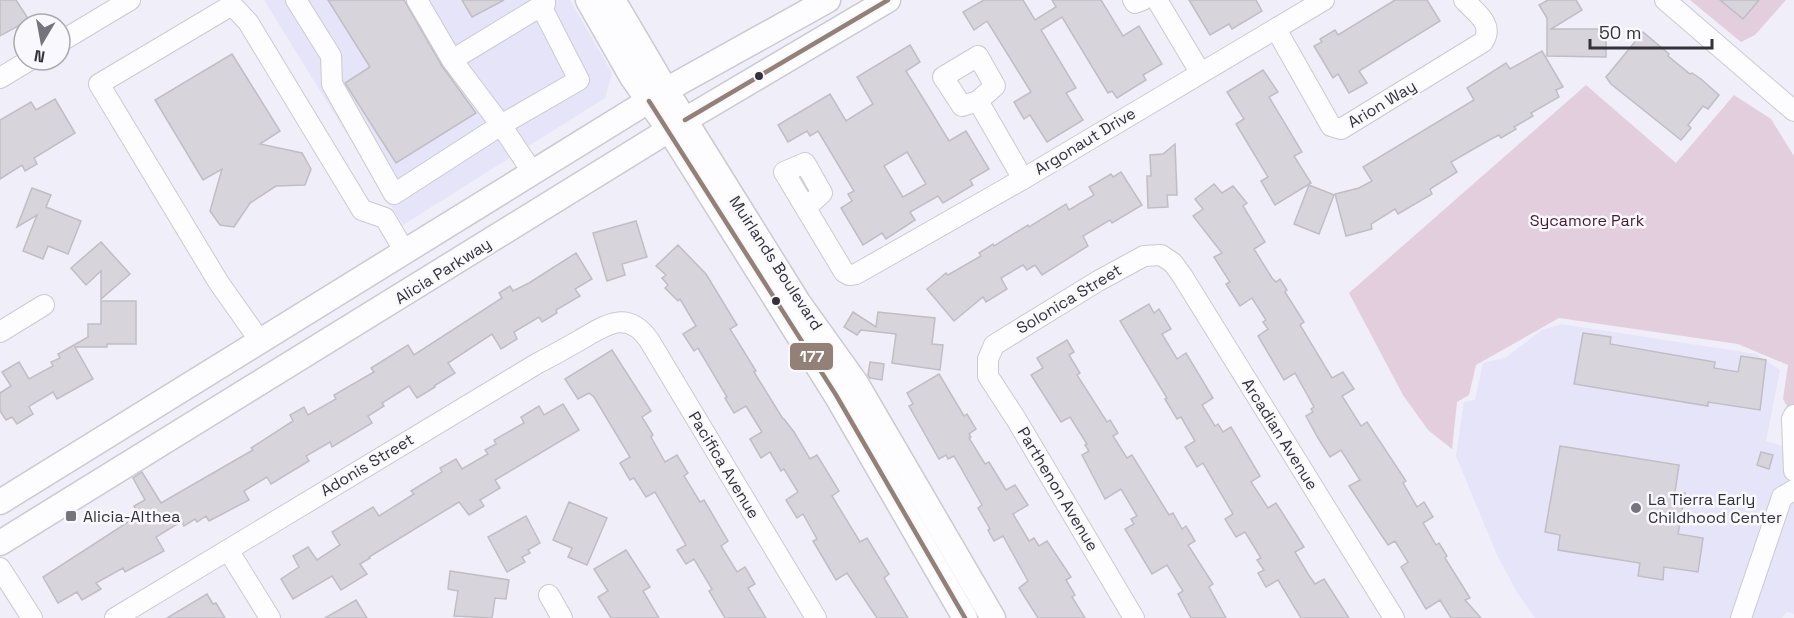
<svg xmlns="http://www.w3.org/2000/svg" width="1794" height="618" font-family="'Space Grotesk',sans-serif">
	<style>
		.built { fill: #e6e4f8 }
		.green { fill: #e3cedd }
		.building { fill: #d7d4dc; stroke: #c0bdc5; stroke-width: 1.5; fill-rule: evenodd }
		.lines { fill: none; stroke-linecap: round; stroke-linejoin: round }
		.minor-casing { stroke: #cbcad3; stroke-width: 22 }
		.major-casing { stroke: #cbcad3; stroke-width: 27 }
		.minor { stroke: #fdfcfe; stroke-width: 20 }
		.major { stroke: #fdfcfe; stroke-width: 24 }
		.bus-1-casing { stroke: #f9f9fd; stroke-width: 9 }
		.bus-1 { stroke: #938177; stroke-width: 4.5 }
		.bus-dot { fill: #33323a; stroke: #f9f9fd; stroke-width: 2 }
		.poi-dot { fill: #75747d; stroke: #f9f9fd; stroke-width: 2 }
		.labels { text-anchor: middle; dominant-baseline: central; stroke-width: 5; stroke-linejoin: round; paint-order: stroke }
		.street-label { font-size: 16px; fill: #33323a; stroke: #f9f9fd }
		.park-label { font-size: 16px; fill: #471834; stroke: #f9f9fd }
		.poi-label { font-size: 16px; fill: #33323a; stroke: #f9f9fd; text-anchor: start }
		.line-badge { stroke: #f9f9fd; stroke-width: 2 }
		.badge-label { font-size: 16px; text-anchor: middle; font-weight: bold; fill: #fff }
	</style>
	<rect width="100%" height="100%" fill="#efeef9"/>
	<!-- built -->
	<g class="built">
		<path d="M264,0h306l42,73 -7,25 -202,127z"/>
		<path d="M1561,324l195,30 24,16 -14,71 22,7 6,14v152l-7,-2 -5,6h-247l-17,-24 -21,-39 -41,-99 8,-54 11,-2 8,-37 22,-5 37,-28z"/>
	</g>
	<!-- green -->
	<g class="green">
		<path d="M1690,0h96l-31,35 -14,7z"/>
		<path d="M1586,85l90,78 58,-68 37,24 23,37v262l-11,-19 5,-34 -50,-21 -179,-26 -83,47 -7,30 -12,7 -5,47 -24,-19 -25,-35 -54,-102z"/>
	</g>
	<!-- building -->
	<g class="building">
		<path d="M0,0h16l13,20 -29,16z"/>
		<path d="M328,0h76l38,66 34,47 -80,50 -51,-80 25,-16z"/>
		<path d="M462,0h42l-32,17z"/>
		<path d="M984,0h39l12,20 21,-13 -4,-7h49l22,36 16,-10 23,38 -19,11 3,5 -29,18 -5,-7 -4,2 -46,-76 -21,13 35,58 -10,5 17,27 -36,22 -17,-27 -6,4 -10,-17 17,-10 -44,-71 -13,9 -11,-18z"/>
		<path d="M1189,0h67l6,11 -30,18 -3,-5 -19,11z"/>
		<path d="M1395,0h32l13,21 -81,50 8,12 -18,10 -11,-19 -5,4 -19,-32 8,-4 -2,-3 15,-9 3,5z"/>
		<path d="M1548,0h28l6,10 -31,19h55v28l-59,-1v-38l-8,-13z"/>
		<path d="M1720,0h39l-16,19z"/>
		<path d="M1643,32l26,22 -1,2 22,18 2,-1 9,6 18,16 -11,14 -5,-3 -15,19 3,3 -10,12 -70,-56 -5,-7z"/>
		<path d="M910,45l10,17 -14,9 23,37 20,33 17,-10 23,38 -19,11 3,5 -30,18 -5,-7 -28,16 5,8 -29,19 -4,-6 -19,12 -22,-37 11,-7 -4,-7 6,-3 -36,-60 -8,5 -3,-5 -19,11 -10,-17 52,-31 16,27 27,-17 -16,-27zM907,152l19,32 -23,13 -19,-31z"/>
		<path d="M1542,51l21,36 -7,3 3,7 -28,16 2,3 -19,11 2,2 -15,9 -2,-3 -8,4 -40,23 6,10 -27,17 2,5 -34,20 -3,-5 -24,15 1,5 -26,7 -11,-42 24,-6 13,-7 -9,-14 111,-67 -7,-12 39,-25 4,6z"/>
		<path d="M232,54l48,77 -20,13 42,9 9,16 -6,16 -29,1 -26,17 -16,24 -14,-2 -10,-14 12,-42 -19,11 -48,-80z"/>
		<path d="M1263,70l15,22 -9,5 33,55 -8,4 17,27 -36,22 -14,-24 7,-4 -32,-53 8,-5 -17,-27z"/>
		<path d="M55,99l20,34 -41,25 3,6 -12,7 -3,-6 -22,14v-59l31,-18 5,8z"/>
		<path d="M1175,144l2,51h-10l1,12 -20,1 -1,-32h4l-1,-21 13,-1z"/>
		<path d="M1121,172l21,33 -30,18 -2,-3 -27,16 5,10 -46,29 -7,-10 -8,5 -4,-5 -22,13 6,11 -21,13 -3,-5 -29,24 -27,-32 19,-16 2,2 33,-19 -2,-3 14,-9 1,2 34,-21 1,2 37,-23 3,6 25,-15 -5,-8 22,-13 2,3z"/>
		<path d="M1214,184l8,9 11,-7 14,17 -4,3 22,36 -11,7 18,29 4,4 4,-3 7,11 -2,2 19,30 -4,3 32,53 11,-6 11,17 -12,7 19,30 6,-4 39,59 -3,2 14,24 7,-5 9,15 -10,6 13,22 3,-2 8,13 -2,2 25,40 -5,2 16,18h-30l-11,-18 -14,9 -25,-42 7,-5 -13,-21 -7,4 -39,-59 11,-6 -19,-30 -11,7 -12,-19 -12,-22 7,-4 -2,-3 3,-2 -19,-34 -11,7 -26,-44 10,-7 -5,-7 3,-2 -14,-22 -12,8 -14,-22 4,-2 -16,-25 8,-4 -29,-37 10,-7 -8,-10z"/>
		<path d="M1309,185l25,10 -15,39 -25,-10z"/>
		<path d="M32,188l19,7 -5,12 35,14 -13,33 -20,-8 -5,13 -20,-8 14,-36 -20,12z"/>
		<path d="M636,221l11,36 -25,7 3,11 -18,6 -14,-48z"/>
		<path d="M101,242l29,32 -29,25v-28l-15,14 -15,-17z"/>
		<path d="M678,245l28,29 31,51 -7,4 26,42 -2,1 29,47h1l10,13 16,27 7,-4 22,36 -7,5 28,46 7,-4 22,36 -5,4 24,40h-31l-30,-45 -11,7 -23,-39 4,-2 -14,-25 -6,4 -11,-18 12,-8 -14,-23 -3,2 -11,-19 -9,6 -11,-19 12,-7 -16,-26 -12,7 -9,-15 2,-1 -29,-49 -4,3 -11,-17 13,-8 -16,-27 -2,2 -13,-13 3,-3 -6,-7 4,-3 -10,-9z"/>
		<path d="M576,253l16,26 -17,10 5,7 -24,14 1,3 -15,9 -3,-5 -25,15 3,7 -16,10 -9,-15 -44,29 7,10 -21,13 1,1 -18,11 -8,-12 -27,17 2,3 -16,10 4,7 -40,24 -2,-5 -24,14 3,5 -38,23 -4,-7 -23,14 5,9 -40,21 -3,-5 -9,6 -2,-3 -11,7 -2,-5 -26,16 8,14 -39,21 -2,-4 -27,15 5,6 -19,11 -5,-8 -19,11 -15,-26 96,-62 -5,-9 11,-6 -12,-22 9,-6 19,31 92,-53 -2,-2 42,-27 -3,-6 14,-8 4,8 28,-16 -2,-4 40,-23 -3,-4 37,-23 6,10 88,-57 -3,-5 11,-7 3,5 16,-8z"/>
		<path d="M101,301h35v43h-29v3h-32l18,32 -36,20 -4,-7 -22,13 -2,2 4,7 -16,10 -5,-7 -6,3 -6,-9v-18l11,-7 -9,-14 17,-10 10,17 24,-13 -2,-4 9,-4 -2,-4 30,-17v-13h13z"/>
		<path d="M1149,304l5,9 5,-4 12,20 -9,5 15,25 9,-6 27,45 -11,7 13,21 3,-2 5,8 8,-5 29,49 -9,6 17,26 8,-5 16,25 12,19 -9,5 13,22 7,10 9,-5 25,39h-48l-23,-38 -12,7 -8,-14 6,-3 -7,-10 4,-2 -16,-26 -9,5 -11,-18 8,-5 -30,-51 -6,4 -12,-20 10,-6 -14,-24 -4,2 -12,-20 2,-1 -47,-77z"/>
		<path d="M853,312l23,15 2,-15 57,6 -3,26 11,1 -3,25 -48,-7 4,-29 -35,-4 -4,5 -13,-8z"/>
		<path d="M1583,333l28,4 -1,7 105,18 -1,6 24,4 3,-16 25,4 -6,50 -52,-8v4l-134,-22z"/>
		<path d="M1067,340l7,12 -5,3 11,18 -3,2 30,47 3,-2 8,13 -5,3 14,22 5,-3 37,60 4,-2 9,16 4,-3 9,15 -7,4 25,39 -4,3 17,31h-35l-13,-24 5,-3 -16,-26 -15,9 -27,-45 9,-5 -3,-5 6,-3 -16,-27 -16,10 -23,-44 7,-4 -4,-6 2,-1 -17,-27 -9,5 -30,-47 12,-7 -6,-10z"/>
		<path d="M612,350l39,61 -9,6 11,18 -2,2 14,25 12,-7 11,18 -4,3 16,26 4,-2 24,41 -7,5 16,26 8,-5 10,17 -7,4 18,30h-41l-16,-27 3,-2 -18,-30 -8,5 -9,-14 9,-5 -31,-53 -9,5 -12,-19 -4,2 -10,-17 10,-6 -36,-60 -5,-4 -11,6 -13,-20z"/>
		<path d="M870,362l14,2 -2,16 -12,-2 -2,-3z"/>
		<path d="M939,374l25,42 3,-2 9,15 -7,5 2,3 -2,1 16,26 4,-2 17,28 9,-5 13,20 -15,9 16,27 5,-3 5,8 8,-5 24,36 -5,3 9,15 -3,2 13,21h-47l-19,-30 9,-7 -25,-45 -9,5 -6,-11 2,-1 -12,-21 4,-3 -28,-49 -6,3 -2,-4 -7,4 -30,-53 4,-2 -6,-11z"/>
		<path d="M563,404l16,26 -84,50 5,8 -20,12 4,6 -15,9 -10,-13 -90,55 1,1 -10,6 7,10 -26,16 -9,-14 -39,23 -12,-20 18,-12 -6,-11 15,-9 9,13 23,-15 -8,-13 41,-25 6,9 35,-22 -3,-3 31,-19 -2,-4 16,-9 6,10 26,-15 -3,-4 11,-6 -2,-4 30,-17 -3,-6 18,-11 5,9z"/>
		<path d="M1560,446l119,19 -4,27 10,1 -7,41 25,4 -5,34 -34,-5 -1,13 -25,-4 2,-13 -82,-13 2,-15 -15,-3z"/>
		<path d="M1761,452l12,3 -4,14 -12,-4z"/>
		<path d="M569,502l38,16 -20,47 -19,-8 4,-9 -19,-8z"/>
		<path d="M526,516l14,27 -12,7 2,3 -8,4 3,5 -18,10 -19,-35z"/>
		<path d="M626,550l24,37 -7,4 16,27h-48l-13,-21 10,-6 -14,-22z"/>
		<path d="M450,571l59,9 -3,19 -11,-1 -3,20 -38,-2 4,-25 -10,-2z"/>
		<path d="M207,594l6,10 3,-1 9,15h-58z"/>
		<path d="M356,600l11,18h-42z"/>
	</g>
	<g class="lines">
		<defs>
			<g id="minor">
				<path d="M296,0l35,56 1,28 62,110 107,-69 32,48"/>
				<path d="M417,0l35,60 49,65 78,-45 -38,-74"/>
				<path d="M1133,0l2,3 8,-3"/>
				<path d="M1157,0l43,72"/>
				<path d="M1665,0l129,111"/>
				<path d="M1276,29l55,97 10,3 142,-87c12,-18 -8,-30 -19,-42"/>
				<path d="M60,42l70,-42"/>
				<path d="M978,56l17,30 -17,15 -16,5 -19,-29z"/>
				<path d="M452,60l89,-54 4,-2v-4"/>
				<path d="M0,78l30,-18"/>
				<path d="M978,101l45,78"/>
				<path d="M806,208l16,-15 -17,-30 -21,9 60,100 5,3 7,-1 167,-95 301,-179"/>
				<path d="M0,332l44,-27"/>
				<path d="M260,341l-41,-58 -120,-199 133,-79 16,17 114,188 23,8 20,34"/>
				<path d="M1794,415l-2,4 2,52"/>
				<path d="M228,550l42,68"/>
				<path d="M0,568l32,50"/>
				<path d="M549,595l13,23"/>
				<path d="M115,618l423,-255c14,-7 28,-15 42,-23 26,-15 47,-31 69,0l167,278"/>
				<path d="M1134,618l-118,-199 -28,-43v-17l6,-14 104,-64 46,-25 17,-1 12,8 10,14 211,341"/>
				<path d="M1741,618l41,-121 12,-7"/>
			</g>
			<g id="major">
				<path d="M588,0l44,77 38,54 166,264 129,223"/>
				<path d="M613,0l53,90 132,212 58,81 137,235"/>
				<path d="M0,502l666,-412 162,-90"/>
				<path d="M0,543l685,-423 203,-120"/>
			</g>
		</defs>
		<!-- minor casing -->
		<use href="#minor" class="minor-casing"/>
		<!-- major casing -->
		<use href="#major" class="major-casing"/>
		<!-- minor -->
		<use href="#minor" class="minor"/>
		<!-- major -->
		<use href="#major" class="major"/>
		<defs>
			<g id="bus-1">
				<path d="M649,101l187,294 129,223"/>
				<path d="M685,120l203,-120"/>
			</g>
		</defs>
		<!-- bus-1 casing -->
		<use href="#bus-1" class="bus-1-casing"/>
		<!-- bus-1 -->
		<use href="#bus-1" class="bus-1"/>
	</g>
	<!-- markers -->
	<g class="bus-dot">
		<circle cx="759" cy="76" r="5"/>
		<circle cx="776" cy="301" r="5"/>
	</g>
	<g class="poi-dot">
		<circle cx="1636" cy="508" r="6"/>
		<rect x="65" y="510" width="12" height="12" rx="3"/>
	</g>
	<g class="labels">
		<!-- street labels -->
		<g class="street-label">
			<text transform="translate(1382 104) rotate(-31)">Arion Way</text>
			<text transform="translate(1085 141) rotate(-31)">Argonaut Drive</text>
			<text transform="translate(776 263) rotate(57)">Muirlands Boulevard</text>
			<text transform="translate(443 271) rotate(-32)">Alicia Parkway</text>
			<text transform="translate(1069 299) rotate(-31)">Solonica Street</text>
			<text transform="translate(1280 434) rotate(58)">Arcadian Avenue</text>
			<text transform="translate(367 465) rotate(-31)">Adonis Street</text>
			<text transform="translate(724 465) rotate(59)">Pacifica Avenue</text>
			<text transform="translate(1058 489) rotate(59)">Parthenon Avenue</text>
		</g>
		<!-- park labels -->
		<g class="park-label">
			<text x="1587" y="220">Sycamore Park</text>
		</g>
		<!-- poi labels -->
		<g class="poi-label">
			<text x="1648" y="499">La Tierra Early<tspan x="1648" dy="18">Childhood Center</tspan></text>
			<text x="83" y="516">Alicia-Althea</text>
		</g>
	</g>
	<rect class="line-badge" x="789" y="342" width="45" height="29" rx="6" fill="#938177"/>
	<g class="badge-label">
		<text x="812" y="362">177</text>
	</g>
	<!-- north arrow -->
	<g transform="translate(42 42) rotate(190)"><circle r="28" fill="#f9f9fd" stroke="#aaa9af" stroke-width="1.5"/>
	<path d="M0-4.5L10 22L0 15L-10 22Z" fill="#75747d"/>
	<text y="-9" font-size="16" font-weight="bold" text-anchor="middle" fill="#33323a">N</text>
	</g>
	<!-- scale -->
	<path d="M1590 39v9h122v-9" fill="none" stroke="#33323a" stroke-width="3"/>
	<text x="1599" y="39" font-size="18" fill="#33323a" stroke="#f9f9fd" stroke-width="4.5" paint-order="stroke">50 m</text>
</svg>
